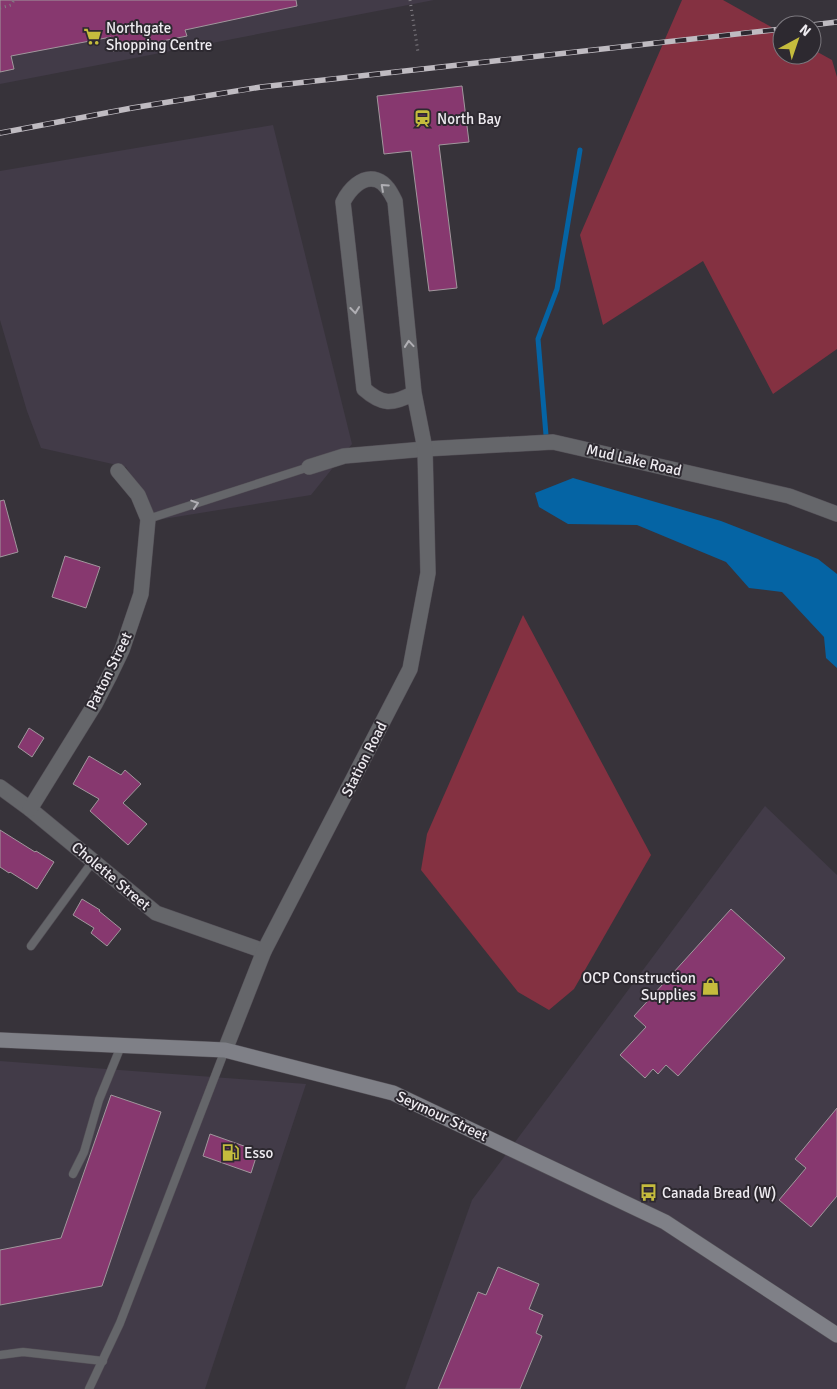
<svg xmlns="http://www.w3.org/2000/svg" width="837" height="1389" font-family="Signika,sans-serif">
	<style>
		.built { fill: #423b48 }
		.green { fill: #843141 }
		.water { fill: #0564a4 }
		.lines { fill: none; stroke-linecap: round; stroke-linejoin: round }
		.stream { stroke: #0564a4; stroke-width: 5 }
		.building { fill: #87386f; stroke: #a1979d }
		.lane-casing { stroke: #545057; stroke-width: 9 }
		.street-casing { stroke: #545057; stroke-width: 16 }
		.secondary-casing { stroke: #545057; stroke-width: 16 }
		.path { stroke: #807d83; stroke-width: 3; stroke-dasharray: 1 4; stroke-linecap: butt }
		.lane { stroke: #65666a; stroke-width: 8 }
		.street { stroke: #65666a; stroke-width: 15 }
		.secondary { stroke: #7f8087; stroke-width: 15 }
		.rail-casing { stroke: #bfbbc1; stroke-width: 5.5 }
		.rail { stroke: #2d2930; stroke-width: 4; stroke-dasharray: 11; stroke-linecap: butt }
		.oneway { stroke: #b0afb4 }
		.labels { text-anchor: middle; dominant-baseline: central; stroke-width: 4; stroke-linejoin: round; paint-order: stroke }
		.poi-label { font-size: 15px; fill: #eeebf0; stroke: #2d2930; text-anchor: start }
		.street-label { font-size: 15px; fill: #eeebf0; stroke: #2d2930 }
	</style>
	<rect width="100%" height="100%" fill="#37333a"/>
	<!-- built -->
	<g class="built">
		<path d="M0,0h434l-434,84z"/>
		<path d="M273,125l79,319 -41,51 -154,25 -31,-53 -85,-19 -14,-37 -27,-91v-149z"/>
		<path d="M765,806l72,69v514h-432l67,-189z"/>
		<path d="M0,1061l306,23 -101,305h-205z"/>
	</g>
	<!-- green -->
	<g class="green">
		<path d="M682,0h41l59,33v22h30v-6l20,11 5,17v272l-64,45 -70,-133 -100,64 -23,-90z"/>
		<path d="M523,615l128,240 -77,134 -25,21 -31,-18 -97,-122 6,-36z"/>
	</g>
	<!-- water -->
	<path class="water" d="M573,478l148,43 97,38 19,15v94l-11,-10 -2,-21 -42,-45 -33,-4 -23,-26 -89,-37 -69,-1 -29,-17 -4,-14z"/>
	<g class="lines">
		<!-- stream -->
		<path class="stream" d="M546,435l-8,-96 19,-50 23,-139"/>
	</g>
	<!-- building -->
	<g class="building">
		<path d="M0,0h296l1,6 -112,24 2,6 -74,15 -2,-14 -100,19 3,13 -14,3z"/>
		<path d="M462,86l7,56 -30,3 18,143 -28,3 -18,-140 -27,3 -7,-58z"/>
		<path d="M4,500l14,52 -18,5v-56z"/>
		<path d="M65,556l35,11 -14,41 -34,-11z"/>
		<path d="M29,728l15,10 -12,19 -14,-10z"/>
		<path d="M89,756l32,19 4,-5 16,14 -18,19 24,21 -19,21 -38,-34 9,-12 -26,-15z"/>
		<path d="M0,830l35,22 1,-1 18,11 -17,27 -27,-17 -1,1 -9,-6z"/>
		<path d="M82,899l18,11 -1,1 22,18 -14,17 -16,-13 3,-5 -21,-13z"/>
		<path d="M731,909l54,49 -107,118 -12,-11 -8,9 -5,-5 -8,9 -25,-23 26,-28 -12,-11z"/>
		<path d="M111,1095l50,17 -59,174 -102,19v-55l61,-12z"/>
		<path d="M837,1108v88l-26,31 -32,-27 27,-32 -11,-9z"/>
		<path d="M210,1134l48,17 -7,22 -48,-17z"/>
		<path d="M498,1267l41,17 -10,25 14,6 -7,18 6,3 -22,53h-82l40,-97 8,3z"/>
	</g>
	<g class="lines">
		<defs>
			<g id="lane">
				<path d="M148,519l161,-52"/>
				<path d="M31,946l62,-85"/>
				<path d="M73,1174l11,-22 15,-52 22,-54"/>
				<path d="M0,1355l23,-3 80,9"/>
				<path d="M89,1389l31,-66 105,-273"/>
			</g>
			<g id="street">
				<path d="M309,467l35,-11 81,-7 128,-7 236,54 48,18"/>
				<path d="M0,787l30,22 126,104 108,38"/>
				<path d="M30,809l65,-105 15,-29 12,-25 19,-56 7,-75 -10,-24 -20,-24"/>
				<path d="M225,1050l39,-99 146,-282 18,-96 -3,-124 -11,-56 -19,-192c-4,-8 -9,-18 -18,-21 -15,-5 -28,10 -34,22l21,187c18,16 28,16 50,4"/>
			</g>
			<path id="secondary" d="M0,1040l225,10 168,43 272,129 172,113"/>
		</defs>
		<!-- lane casing -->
		<use href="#lane" class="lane-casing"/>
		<!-- street casing -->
		<use href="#street" class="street-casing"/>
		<!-- secondary casing -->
		<use href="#secondary" class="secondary-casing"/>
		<!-- path -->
		<g class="path">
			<path d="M410,0l8,52"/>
			<path d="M0,8l11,-3 3,-5"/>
		</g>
		<!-- lane -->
		<use href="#lane" class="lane"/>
		<!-- street -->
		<use href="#street" class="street"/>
		<!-- secondary -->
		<use href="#secondary" class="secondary"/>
		<defs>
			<g id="rail">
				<path d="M812,25l25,-3"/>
				<path d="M0,133l132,-25 129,-21 521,-58"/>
			</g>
		</defs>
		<!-- rail casing -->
		<use href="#rail" class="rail-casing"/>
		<!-- rail -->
		<use href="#rail" class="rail"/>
	</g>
	<!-- one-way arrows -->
	<defs><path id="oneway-chevron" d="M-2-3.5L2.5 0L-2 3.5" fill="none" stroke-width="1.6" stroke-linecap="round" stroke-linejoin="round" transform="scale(1.25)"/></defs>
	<g class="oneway">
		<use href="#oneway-chevron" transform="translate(384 187) rotate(-138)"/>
		<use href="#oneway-chevron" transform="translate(355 310) rotate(84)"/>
		<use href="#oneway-chevron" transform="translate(409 344) rotate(-95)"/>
		<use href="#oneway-chevron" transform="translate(195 504) rotate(-18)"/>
	</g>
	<!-- icons -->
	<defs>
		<symbol id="supermarket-bare" viewBox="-9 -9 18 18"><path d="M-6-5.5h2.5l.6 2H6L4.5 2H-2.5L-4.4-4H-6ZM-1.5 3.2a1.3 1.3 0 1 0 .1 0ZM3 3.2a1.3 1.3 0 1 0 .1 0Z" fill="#c5bc3d" stroke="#2d2930" stroke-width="2.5" paint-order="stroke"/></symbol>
		<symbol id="station-bare" viewBox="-9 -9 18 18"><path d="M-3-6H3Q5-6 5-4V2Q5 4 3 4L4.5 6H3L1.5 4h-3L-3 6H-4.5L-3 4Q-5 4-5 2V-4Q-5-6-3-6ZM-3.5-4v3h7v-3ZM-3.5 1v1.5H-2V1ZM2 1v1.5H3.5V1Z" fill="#c5bc3d" stroke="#2d2930" stroke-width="2.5" paint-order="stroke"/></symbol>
		<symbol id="shop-bare" viewBox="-9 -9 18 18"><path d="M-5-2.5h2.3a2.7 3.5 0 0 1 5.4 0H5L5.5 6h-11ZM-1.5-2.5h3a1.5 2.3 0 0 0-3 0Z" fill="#c5bc3d" stroke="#2d2930" stroke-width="2.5" paint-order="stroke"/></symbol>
		<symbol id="fuel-bare" viewBox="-9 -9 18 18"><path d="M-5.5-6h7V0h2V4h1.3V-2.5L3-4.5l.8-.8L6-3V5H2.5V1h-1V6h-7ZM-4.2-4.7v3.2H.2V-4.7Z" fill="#c5bc3d" stroke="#2d2930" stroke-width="2.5" paint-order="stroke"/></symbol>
		<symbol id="bus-bare" viewBox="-9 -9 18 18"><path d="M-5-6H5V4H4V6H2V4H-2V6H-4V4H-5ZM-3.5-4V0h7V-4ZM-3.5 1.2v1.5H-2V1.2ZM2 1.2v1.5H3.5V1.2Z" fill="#c5bc3d" stroke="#2d2930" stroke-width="2.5" paint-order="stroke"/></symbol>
	</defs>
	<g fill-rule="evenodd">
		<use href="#supermarket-bare" x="80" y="24" width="25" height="25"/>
		<use href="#station-bare" x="410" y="106" width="25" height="25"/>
		<use href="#shop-bare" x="698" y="974" width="25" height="25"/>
		<use href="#fuel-bare" x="218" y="1140" width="25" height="25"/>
		<use href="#bus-bare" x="636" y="1180" width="25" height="25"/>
	</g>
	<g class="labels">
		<!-- poi labels -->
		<g class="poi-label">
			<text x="106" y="28">Northgate<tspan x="106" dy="17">Shopping Centre</tspan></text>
			<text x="437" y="119">North Bay</text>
			<text x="696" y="978" text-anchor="end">OCP Construction<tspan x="696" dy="17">Supplies</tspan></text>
			<text x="244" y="1153">Esso</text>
			<text x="662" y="1193">Canada Bread (W)</text>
		</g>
		<!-- street labels -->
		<g class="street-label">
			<text transform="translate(634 460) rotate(13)">Mud Lake Road</text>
			<text transform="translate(109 671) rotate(-64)">Patton Street</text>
			<text transform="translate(364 759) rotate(-63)">Station Road</text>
			<text transform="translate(111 876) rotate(40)">Cholette Street</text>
			<text transform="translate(442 1116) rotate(25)">Seymour Street</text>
		</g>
	</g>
	<!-- north arrow -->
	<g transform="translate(797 40) rotate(40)"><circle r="24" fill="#2d2930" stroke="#7a777d"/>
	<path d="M0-4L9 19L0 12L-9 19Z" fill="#c5bc3d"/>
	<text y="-8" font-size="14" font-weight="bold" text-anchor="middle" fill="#eeebf0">N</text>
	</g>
</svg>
